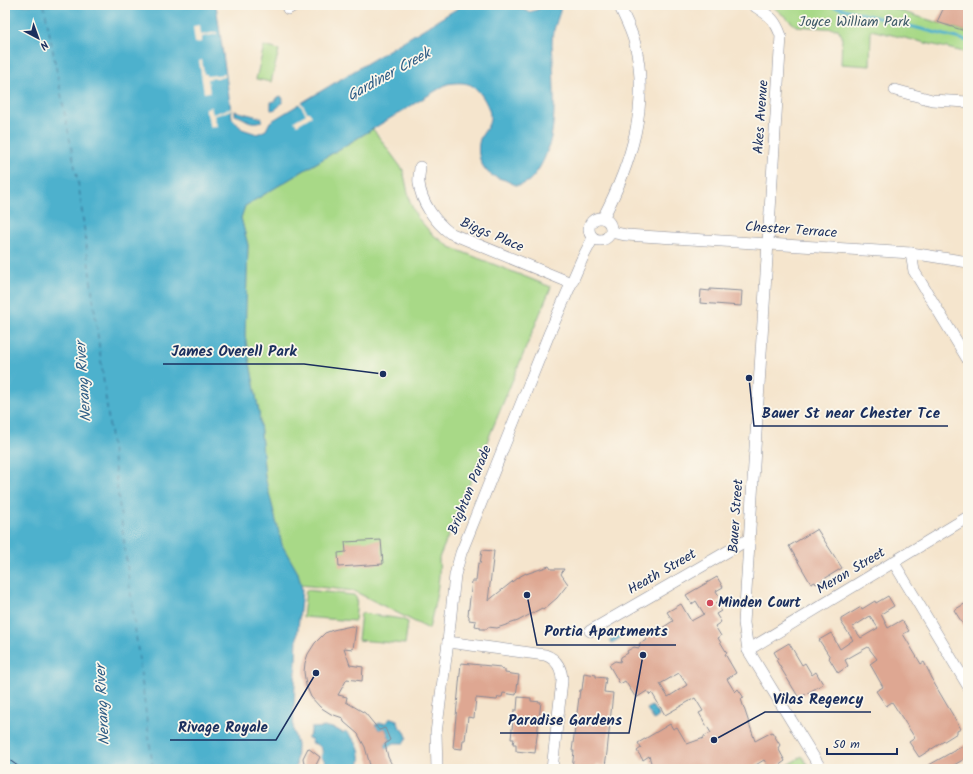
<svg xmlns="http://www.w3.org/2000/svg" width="973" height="774" font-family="Kalam,sans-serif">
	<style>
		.green { fill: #a8d987; stroke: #628472 }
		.water { fill: #4eb1cd; stroke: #347096 }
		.pier { fill: #f5e5cd }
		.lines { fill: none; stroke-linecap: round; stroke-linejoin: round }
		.stream { stroke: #4eb1cd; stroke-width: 3 }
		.ferry { stroke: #2d5c85; stroke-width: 1; stroke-dasharray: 5 4; stroke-linecap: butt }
		.building { fill: #dea792; fill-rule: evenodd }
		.minor-casing { stroke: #888a96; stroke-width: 12 }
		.minor { stroke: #fff; stroke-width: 11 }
		.tram { stroke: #1b2f5e; stroke-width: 1 }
		.poi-dot { fill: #d1495b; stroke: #fbf7ec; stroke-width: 1.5 }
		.labels { text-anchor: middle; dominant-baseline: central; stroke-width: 3.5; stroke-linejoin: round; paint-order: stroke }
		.park-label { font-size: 14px; fill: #3e5a68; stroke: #fbf7ec }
		.street-label { font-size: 14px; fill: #1b2f5e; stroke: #fbf7ec }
		.poi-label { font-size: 14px; font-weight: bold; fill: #1b2f5e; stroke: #fbf7ec; text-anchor: start }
		.water-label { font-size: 15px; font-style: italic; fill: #2d5c85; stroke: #fbf7ec }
		.leader { fill: none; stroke: #1b2f5e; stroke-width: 1.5 }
		.callout-dot { fill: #1b2f5e; stroke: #fbf7ec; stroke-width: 1.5 }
		.callout-label { font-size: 15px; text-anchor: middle; font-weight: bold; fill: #1b2f5e; stroke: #fbf7ec; stroke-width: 3.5; stroke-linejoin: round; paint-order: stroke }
	</style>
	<rect width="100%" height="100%" fill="#fbf7ec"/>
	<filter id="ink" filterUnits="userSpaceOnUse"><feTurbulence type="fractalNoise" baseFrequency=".025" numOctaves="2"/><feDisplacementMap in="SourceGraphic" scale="8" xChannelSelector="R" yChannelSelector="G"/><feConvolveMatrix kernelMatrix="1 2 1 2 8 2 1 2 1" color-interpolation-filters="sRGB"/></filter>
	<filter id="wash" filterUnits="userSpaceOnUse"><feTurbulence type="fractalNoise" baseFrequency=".012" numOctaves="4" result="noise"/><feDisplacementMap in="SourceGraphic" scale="16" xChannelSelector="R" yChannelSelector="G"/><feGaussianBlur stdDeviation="0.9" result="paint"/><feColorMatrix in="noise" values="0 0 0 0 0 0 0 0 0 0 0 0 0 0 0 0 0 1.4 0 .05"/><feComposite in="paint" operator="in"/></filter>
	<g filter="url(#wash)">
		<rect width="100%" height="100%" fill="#f5e5cd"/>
		<!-- green -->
		<g class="green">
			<path d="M771,5h113l26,9 58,18v21l-97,-23 -1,36 -29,-2 1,-28 -4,-7 -42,-3z"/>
			<path d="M264,46l15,4 -8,32 -15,-3z"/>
			<path d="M373,129l30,41 7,32 7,15 15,17 18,13 101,40 -112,271c2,24 -5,48 -10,71l-75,-38 -53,-6 -3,-12 -16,-28 -17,-68 -6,-65 -14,-76 3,-91 -7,-27 4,-12z"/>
			<path d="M306,590l48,5 3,4 -2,22 -52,-4z"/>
			<path d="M361,613l41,6 6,3 -3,22 -47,-4z"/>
			<path d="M802,756l8,13h-28z"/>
		</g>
		<!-- water -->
		<g class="water">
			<path d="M5,5h211l16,113 10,11 15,5 9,-4 4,-8 193,-117h47l20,7 9,-3 3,-4h19c-1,10 -6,19 -8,29 -2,9 0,19 0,27 1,38 6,80 -17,112 -4,6 -11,13 -20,12 -3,-1 -7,-3 -11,-5 -4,-1 -10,-3 -14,-5 -11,-8 -15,-23 -11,-36 3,-7 10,-13 10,-21 1,-11 -12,-32 -22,-34 -7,-2 -14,-1 -21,0l-202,122 -4,12 7,27 -3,91 14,76 6,65 17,68 16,28 4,17 -5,48 -4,91 4,16 -1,24h-291z"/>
			<path d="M281,96l2,3c-1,5 -6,11 -12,11v-8l4,-1 3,-4z"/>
			<path d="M235,111l27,7v3c-15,4 -15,-3 -27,-6z"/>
			<path d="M622,632l3,3 -13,8 -2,-3z"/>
			<path d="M652,706l7,10 -5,4 -7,-11z"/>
			<path d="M391,718l6,2 3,8 5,4 2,5 -3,6h-10l-8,6 -1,-5 5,-4 -5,-12 -6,2 -4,-5 5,-2h5z"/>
			<path d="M328,727l8,2 7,4 2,-2c12,9 19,23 13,38h-17l-6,-4 -8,1 -3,-6 -3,-3c4,-8 -1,-12 -9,-14l-1,-4 -3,-1v-2l3,-3v-5z"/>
		</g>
		<!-- pier -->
		<g class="pier">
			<path d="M200,25l1,10 16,-3v2l-15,3v5l-7,1 -2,-17z"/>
			<path d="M202,60l2,14h3v2l18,-2v3l-17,2 2,13 -6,1 -5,-32z"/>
			<path d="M301,102l6,10h2l3,4 -15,9 -3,-4 12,-7 -7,-11z"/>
			<path d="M211,107l2,7 18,-6v2l-17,6 3,10 -6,2 -6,-20z"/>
		</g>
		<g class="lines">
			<!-- stream -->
			<path class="stream" d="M828,5l140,36"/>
			<!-- ferry -->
			<path class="ferry" d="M44,5l35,183 74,581"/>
		</g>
		<g id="blocks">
			<!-- building -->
			<g class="building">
				<path d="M945,5h23v27l-31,-10z"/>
				<path d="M710,289l32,2 -1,15 -41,-3 1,-13 9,1z"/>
				<path d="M817,529l25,39 -26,16 -1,-2 -4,2 -22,-38z"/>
				<path d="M381,540l2,24 -44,3 -1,-14 8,-1 -1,-10z"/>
				<path d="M482,550l12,1 -6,50 29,-23 9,-5v1l23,-8 2,3h13l-3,5 7,10 -11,14 -14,12 -1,-2 -24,13 -21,7 -9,-1 -1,2h-7v-2l-5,-1 1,-5 -7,-1v-4l-1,-1 4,-34h4l2,-18 2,1z"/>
				<path d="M717,577l6,10 -7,4 5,8 -5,4 5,8 -5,3 5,8 -6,4 6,10 -3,2 9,15 -2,1 11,19 -9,6 8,13 3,-3 6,9 -3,1 14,42 17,-9 8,13 -2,3 7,13 -11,8h-4l-6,-9 -15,9h-96l-4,-13 -6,4 -6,-9 4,-3 -3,-5 32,-19 3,5 4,-2 10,17 17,-6v-2l7,-3 -12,-20 4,-2 -8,-13 -30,17 -13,-22 -2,2 -3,-4 -11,7 -11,-17 -5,3 -11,-19 6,-4 5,1 1,-5 7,-4 -1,-2 7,-4 5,1 1,-5 7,-3 -2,-2 7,-4 6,1 1,-5 14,-9 -6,-9 14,-8 10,17 13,-7 -8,-13 -4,3 -6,-9zM679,673l8,12 -19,12 -8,-13z"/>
				<path d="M888,596l6,10 -13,8 7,14 14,-8 7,11 -6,3 18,30 3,-2 8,16h-1l30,51 -4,2v2l-38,24 -10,-15 6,-4 -23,-36 -6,4 -10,-15 7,-4 -13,-23 7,-5 -9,-12 -23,13 3,6 -10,7 -9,-15 1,-1 -11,-17 12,-7 9,16 13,-9 -12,-18v-3l20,-12 1,2 13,-8 1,2zM870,616l8,12 -17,10 -8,-11z"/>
				<path d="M968,602v30l-14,-22z"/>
				<path d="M351,626l5,1 -3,22 -9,-1 6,17 13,2 -1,14 -15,-2 -9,16 9,2 -1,5 19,11 14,17 6,-2 5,12 -5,4 3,13 6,12h-23l-6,-22 -7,-13 -14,-12 -1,-4 -12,-4 -11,-7 -9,-10 -5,-12 -2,-13 1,-9 3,-9 7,-11 10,-10 8,-3z"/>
				<path d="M789,643l13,22 3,-2 7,12 4,-3 7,12 -24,14 -23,-38 2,-1 -4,-7z"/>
				<path d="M461,663l40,4v2l4,1v3l14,2 -3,20 -13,-2 -1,4h-4l-1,3 -21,-2 -2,20 -6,-1 -3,23h-2l-1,9 -9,-1z"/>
				<path d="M584,673l12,2v2l10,1 -2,14 9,1 -6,59 -2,14 -10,-1v4h-23l2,-18h-2l8,-61h2z"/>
				<path d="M518,697l13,1v3l10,1 -6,51 -19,-2v-7h-3l1,-5h-3l3,-29h3z"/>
				<path d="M968,743v14l-21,12h-25z"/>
				<path d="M308,748l12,9 -6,12h-9l-1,-5 -1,-6z"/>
			</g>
		</g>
	</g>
	<g filter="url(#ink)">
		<use href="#blocks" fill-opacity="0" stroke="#888a96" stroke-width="1"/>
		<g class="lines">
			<defs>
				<g id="minor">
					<path d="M753,5c15,10 22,13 28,31l-37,587 4,27 73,119"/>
					<path d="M288,9l7,-4"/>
					<path d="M895,90l37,10 36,2"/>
					<path d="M420,167c0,5 -2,11 -1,16 2,19 16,39 31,50l121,50"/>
					<circle cx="600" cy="229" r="11"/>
					<path d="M603,218c28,-54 47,-113 32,-174 -3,-13 -10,-26 -16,-39"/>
					<path d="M611,232l15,3 285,18 57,9"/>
					<path d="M911,253l3,18 54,89"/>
					<path d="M894,563l74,123"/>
					<path d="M590,631l159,-92"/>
					<path d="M448,642l97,13c12,4 17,14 17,26l-10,88"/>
					<path d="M748,650l220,-133"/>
					<path d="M437,769l-1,-36 12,-91 7,-67 6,-22 88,-219 33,-75 11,-21"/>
				</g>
			</defs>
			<!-- minor casing -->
			<use href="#minor" class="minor-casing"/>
			<!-- minor -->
			<use href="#minor" class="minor"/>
			<!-- tram -->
			<path class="tram" d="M5,757l17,12"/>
		</g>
	</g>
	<!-- markers -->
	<circle class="poi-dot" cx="710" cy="603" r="4"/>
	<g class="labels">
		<!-- park labels -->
		<g class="park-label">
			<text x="854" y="22">Joyce William Park</text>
		</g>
		<!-- street labels -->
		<g class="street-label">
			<text transform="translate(761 117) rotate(-86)">Akes Avenue</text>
			<text transform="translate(791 230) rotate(4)">Chester Terrace</text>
			<text transform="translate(492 235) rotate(23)">Biggs Place</text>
			<text transform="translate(470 490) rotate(-68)">Brighton Parade</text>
			<text transform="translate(736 516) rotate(-86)">Bauer Street</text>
			<text transform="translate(851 571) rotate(-31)">Meron Street</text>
			<text transform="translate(662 572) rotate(-30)">Heath Street</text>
		</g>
		<!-- poi labels -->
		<g class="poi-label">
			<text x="718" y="603">Minden Court</text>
		</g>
		<!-- water labels -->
		<g class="water-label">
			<text transform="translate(389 75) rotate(-29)">Gardiner Creek</text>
			<text transform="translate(84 382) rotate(-94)">Nerang River</text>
			<text transform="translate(103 705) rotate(-93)">Nerang River</text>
		</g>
	</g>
	<!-- callouts -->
	<path class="leader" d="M383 374L304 364H163M749 378L754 426H948M527 595L537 645H676M714 740L765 712H871M643 655L629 733H500M316 673L276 740H170"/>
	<g class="callout-dot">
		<circle cx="383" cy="374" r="4"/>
		<circle cx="749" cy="378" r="4"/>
		<circle cx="527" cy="595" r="4"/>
		<circle cx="714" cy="740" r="4"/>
		<circle cx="643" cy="655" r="4"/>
		<circle cx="316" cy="673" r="4"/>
	</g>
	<g class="callout-label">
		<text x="234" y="356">James Overell Park</text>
		<text x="851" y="418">Bauer St near Chester Tce</text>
		<text x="606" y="636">Portia Apartments</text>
		<text x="818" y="704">Vilas Regency</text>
		<text x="565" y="725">Paradise Gardens</text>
		<text x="223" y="732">Rivage Royale</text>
	</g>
	<!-- margin -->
	<rect width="973" height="774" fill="none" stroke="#fbf7ec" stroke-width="20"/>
	<!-- north arrow -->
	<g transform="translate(38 38) rotate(139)" stroke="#fbf7ec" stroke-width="3" paint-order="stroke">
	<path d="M0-3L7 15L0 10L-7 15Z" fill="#1b2f5e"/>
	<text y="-6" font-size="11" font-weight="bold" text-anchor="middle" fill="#1b2f5e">N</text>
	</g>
	<!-- scale -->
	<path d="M827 748v6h70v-6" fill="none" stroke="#1b2f5e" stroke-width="2"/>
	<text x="833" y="748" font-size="12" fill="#1b2f5e" stroke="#fbf7ec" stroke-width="3" paint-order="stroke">50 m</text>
</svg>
